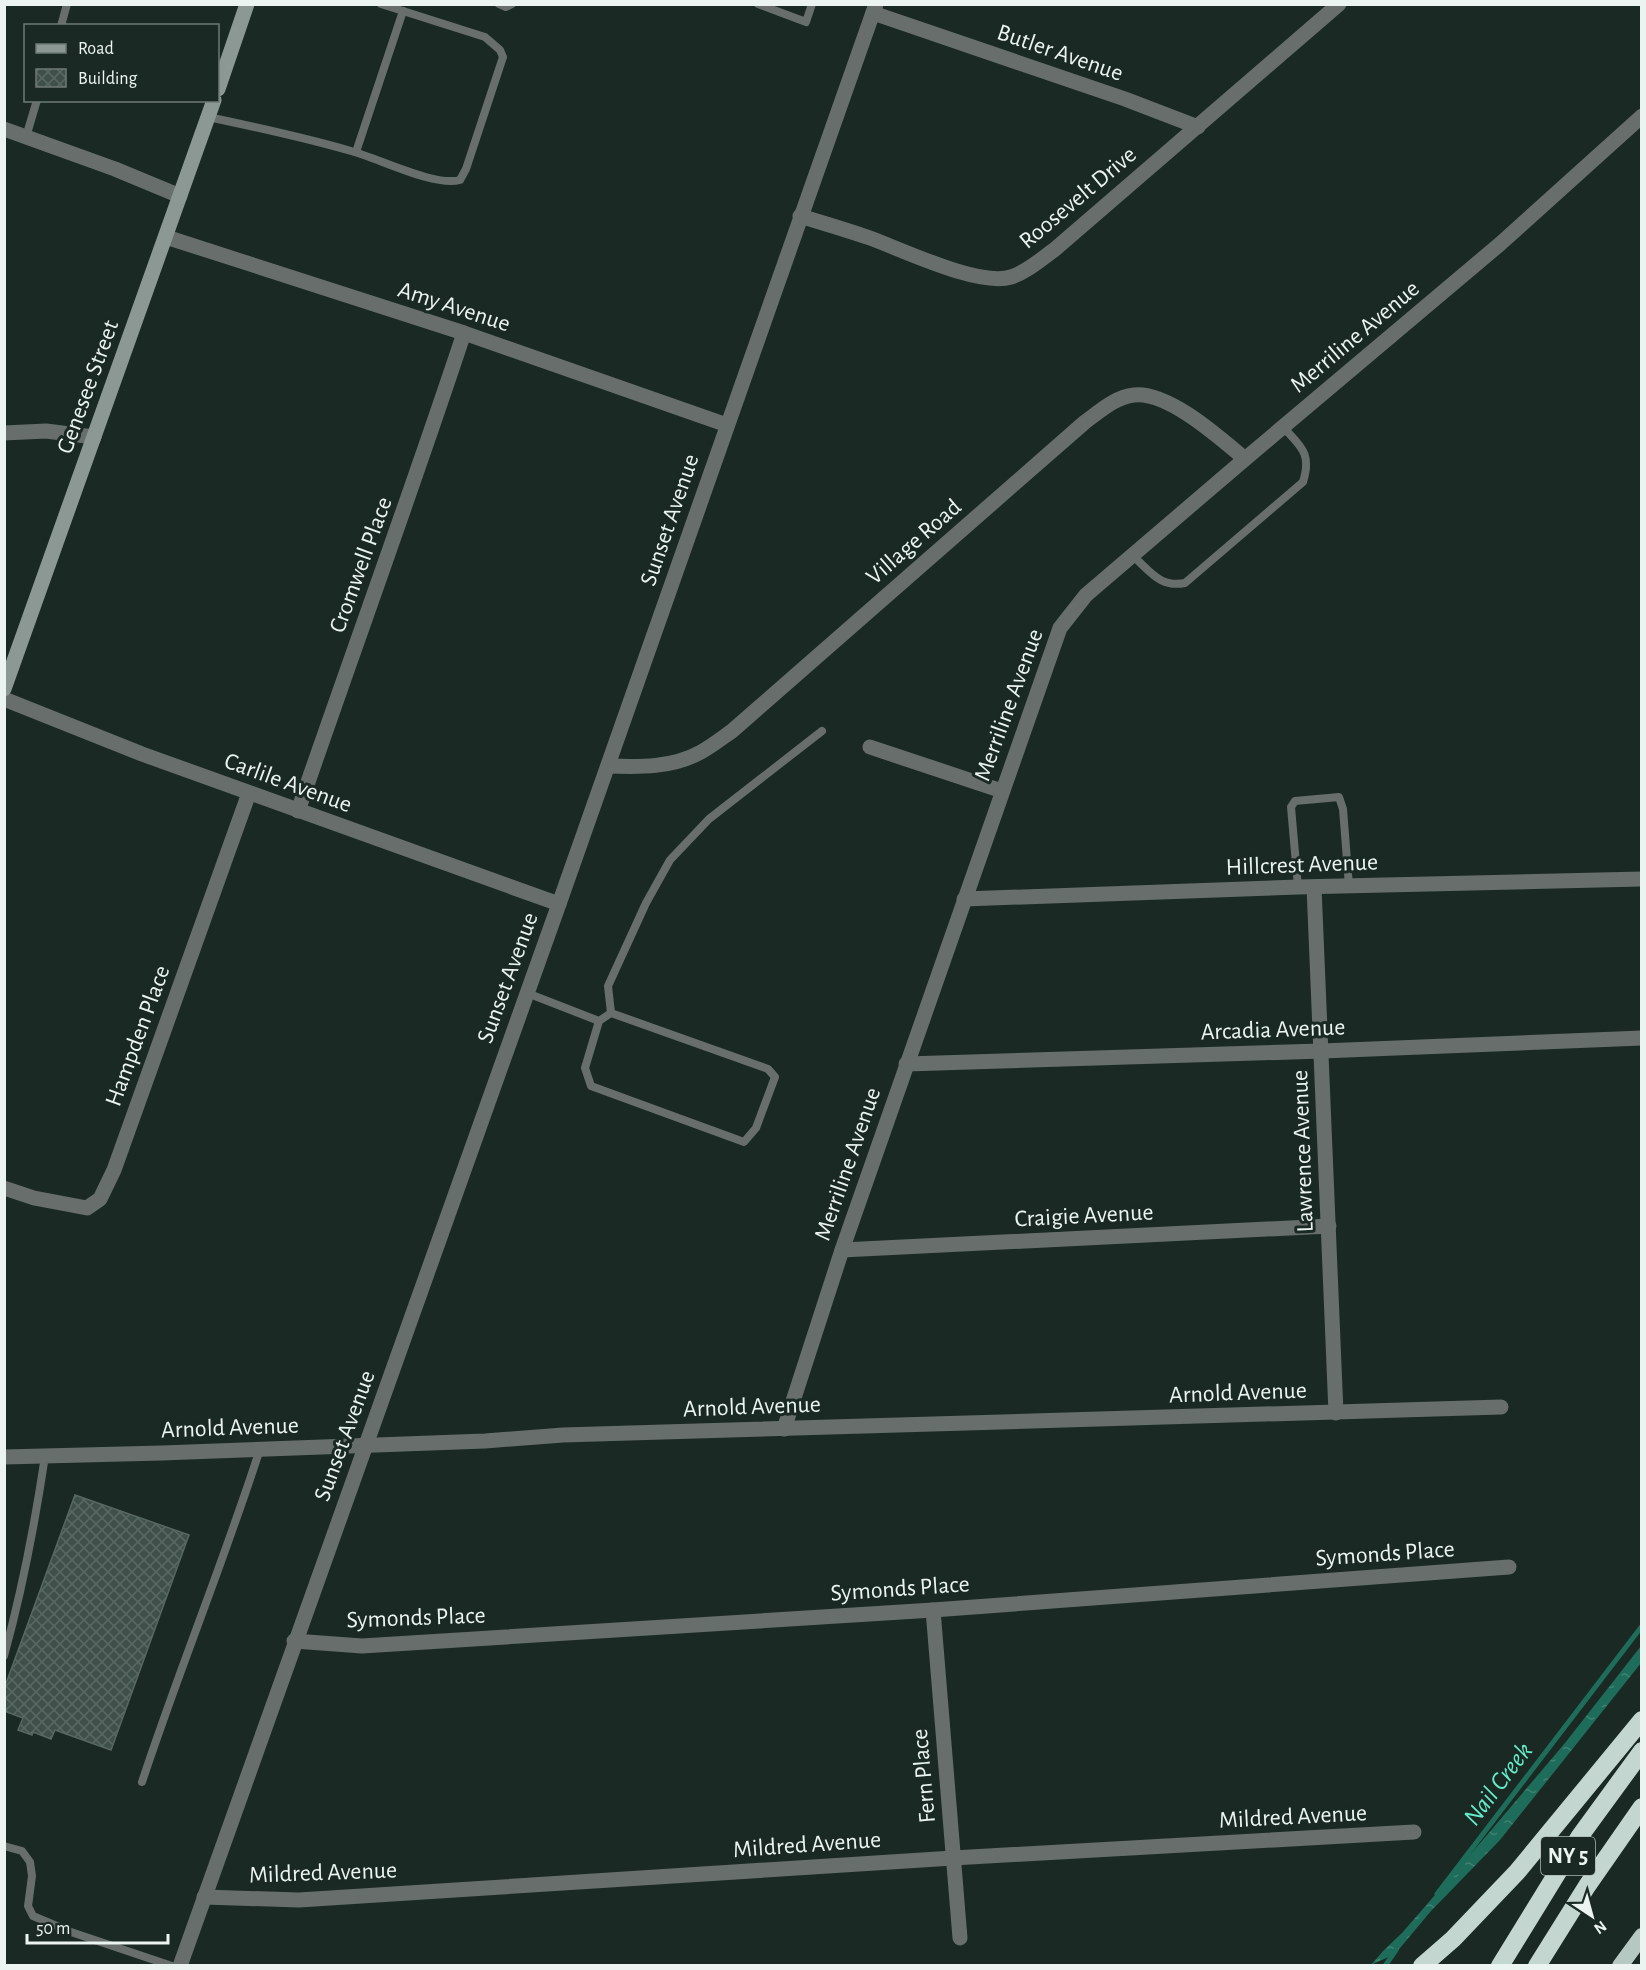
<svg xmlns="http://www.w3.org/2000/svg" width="1646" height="1970" font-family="'Alegreya Sans',sans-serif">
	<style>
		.water { fill: url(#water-ripples) }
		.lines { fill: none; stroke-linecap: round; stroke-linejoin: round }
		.stream { stroke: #1e6d5a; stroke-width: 5 }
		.building { fill: url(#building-cross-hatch); stroke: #576762; stroke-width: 1.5 }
		.service { stroke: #676e6c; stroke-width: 8 }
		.minor { stroke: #676e6c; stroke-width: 15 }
		.secondary { stroke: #8c9894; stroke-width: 15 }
		.trunk { stroke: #b6c8c2; stroke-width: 16 }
		.motorway { stroke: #c3d6d0; stroke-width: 18 }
		.labels { text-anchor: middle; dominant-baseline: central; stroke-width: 6; stroke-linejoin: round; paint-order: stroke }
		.shield { fill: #1a2924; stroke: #acb7b4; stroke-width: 1.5 }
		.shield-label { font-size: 22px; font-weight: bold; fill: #ebf4f1 }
		.street-label { font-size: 24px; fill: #ebf4f1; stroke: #1a2924 }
		.water-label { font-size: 26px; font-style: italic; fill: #64edc9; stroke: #1a2924 }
	</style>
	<defs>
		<pattern id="water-ripples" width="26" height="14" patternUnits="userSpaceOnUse" patternTransform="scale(1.5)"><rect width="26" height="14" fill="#1e6d5a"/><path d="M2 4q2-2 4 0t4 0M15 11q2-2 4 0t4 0" fill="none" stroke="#3f8272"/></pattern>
		<pattern id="building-cross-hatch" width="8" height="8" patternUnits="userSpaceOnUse" patternTransform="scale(1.5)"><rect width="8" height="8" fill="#3f4f4a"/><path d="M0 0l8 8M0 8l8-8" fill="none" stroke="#5b6965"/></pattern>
	</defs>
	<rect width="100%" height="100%" fill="#1a2924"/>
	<!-- water -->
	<path class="water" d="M1641,1646v17l-141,177 -69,71 -36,43 -24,11 13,-15 18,-17 85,-98 78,-92z"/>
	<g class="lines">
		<!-- stream -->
		<g class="stream">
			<path d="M1437,1894l205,-268"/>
			<path d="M1385,1966l11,-16"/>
		</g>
	</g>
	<!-- building -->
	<path class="building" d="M75,1495l114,40 -78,215 -56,-20 -4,9 -18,-7 -1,3 -14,-5 5,-12 -19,-7v-22z"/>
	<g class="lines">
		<!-- service -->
		<g class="service">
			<path d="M499,4l7,3 6,-3"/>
			<path d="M758,4l48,18 6,-18"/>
			<path d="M61,26l6,-22"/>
			<path d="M208,117c48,10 95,20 143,34 27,7 83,36 109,29l6,-11 37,-112 -3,-7 -15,-13 -104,-33"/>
			<path d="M26,137l11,-37"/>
			<path d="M356,152l47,-141"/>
			<path d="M1133,556c17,15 27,32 52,27l118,-101c9,-29 -2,-35 -20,-55"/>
			<path d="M1298,887l-7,-80 4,-6 44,-4 4,12 6,77"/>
			<path d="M527,993l72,28 -14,47 6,18 153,56 12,-14 19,-51 -7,-8 -157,-56 -12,8"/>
			<path d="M611,1013l-3,-27 38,-83 24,-43 39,-41 113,-88"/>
			<path d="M4,1656c18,-65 31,-133 41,-200"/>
			<path d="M142,1782c37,-112 82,-221 118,-333"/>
			<path d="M4,1846l18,5 8,11 2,14 -4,30 5,10 38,16 101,34"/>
		</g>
		<!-- minor -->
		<g class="minor">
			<path d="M873,13l252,86 73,28"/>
			<path d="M4,129l111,40 65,27"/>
			<path d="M800,216c23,7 47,14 70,22 33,12 109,49 141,39 16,-5 30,-18 43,-27l285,-246"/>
			<path d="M166,237l298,96 263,92"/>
			<path d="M4,433l42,-2 48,6"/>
			<path d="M4,699l138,55 417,150"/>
			<path d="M870,747l132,44"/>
			<path d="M608,766c32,1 64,2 93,-14 11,-6 21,-14 31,-21l353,-309c15,-11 30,-25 49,-27 34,-4 86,43 111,64"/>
			<path d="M298,811c55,-160 113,-318 166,-478"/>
			<path d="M1314,887l22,526"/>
			<path d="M964,899l334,-12 344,-8"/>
			<path d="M906,1064l416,-13 320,-13"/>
			<path d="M4,1188l30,10 53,10 13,-9 14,-29 135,-377"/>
			<path d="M842,1250l487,-24"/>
			<path d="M784,1429l58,-179 218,-622 26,-33 159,-136 255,-215 142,-128"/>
			<path d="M4,1457l158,-4 323,-12 78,-6 938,-28"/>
			<path d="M933,1610l27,328"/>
			<path d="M294,1641l68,5 571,-36 576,-43"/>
			<path d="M204,1897l95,3 654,-42 461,-26"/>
			<path d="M180,1966l379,-1062 317,-900"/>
		</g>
		<!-- secondary -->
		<g class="secondary">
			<path d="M218,89l29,-85"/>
			<path d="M4,689l210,-589"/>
		</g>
		<!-- trunk -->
		<path class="trunk" d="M1620,1966l22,-30"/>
		<!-- motorway -->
		<g class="motorway">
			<path d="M1422,1966l31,-27 64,-67 125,-152"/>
			<path d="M1500,1966l80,-130 62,-85"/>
			<path d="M1537,1966l50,-80 55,-79"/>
		</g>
	</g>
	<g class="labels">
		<!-- shield labels -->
		<rect class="shield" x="1541" y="1837" width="54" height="38" rx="4.5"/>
		<g class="shield-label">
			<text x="1568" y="1856">NY 5</text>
		</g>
		<!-- street labels -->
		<g class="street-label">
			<text transform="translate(1060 53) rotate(19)">Butler Avenue</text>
			<text transform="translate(1078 198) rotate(-40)">Roosevelt Drive</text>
			<text transform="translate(454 307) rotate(18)">Amy Avenue</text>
			<text transform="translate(1355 337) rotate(-40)">Merriline Avenue</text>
			<text transform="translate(88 387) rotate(-70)">Genesee Street</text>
			<text transform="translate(670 520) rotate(-71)">Sunset Avenue</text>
			<text transform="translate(914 542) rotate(-41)">Village Road</text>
			<text transform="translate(361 565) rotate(-70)">Cromwell Place</text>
			<text transform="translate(1009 705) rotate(-70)">Merriline Avenue</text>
			<text transform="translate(288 783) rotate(20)">Carlile Avenue</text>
			<text transform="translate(1302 865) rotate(-2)">Hillcrest Avenue</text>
			<text transform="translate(508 978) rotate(-70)">Sunset Avenue</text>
			<text transform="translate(1273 1030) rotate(-2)">Arcadia Avenue</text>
			<text transform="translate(138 1036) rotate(-70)">Hampden Place</text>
			<text transform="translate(1303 1151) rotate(-92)">Lawrence Avenue</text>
			<text transform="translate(848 1164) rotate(-71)">Merriline Avenue</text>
			<text transform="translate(1084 1216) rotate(-3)">Craigie Avenue</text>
			<text transform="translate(1238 1393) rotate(-2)">Arnold Avenue</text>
			<text transform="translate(752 1407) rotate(-2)">Arnold Avenue</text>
			<text transform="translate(230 1428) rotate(-2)">Arnold Avenue</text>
			<text transform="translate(345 1436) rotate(-70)">Sunset Avenue</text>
			<text transform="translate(1385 1554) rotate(-4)">Symonds Place</text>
			<text transform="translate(900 1589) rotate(-4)">Symonds Place</text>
			<text transform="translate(416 1618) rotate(-2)">Symonds Place</text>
			<text transform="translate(924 1776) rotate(-95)">Fern Place</text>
			<text transform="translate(1293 1817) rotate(-3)">Mildred Avenue</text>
			<text transform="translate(807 1845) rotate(-4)">Mildred Avenue</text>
			<text transform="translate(323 1873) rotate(-2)">Mildred Avenue</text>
		</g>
		<!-- water labels -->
		<g class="water-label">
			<text transform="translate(1498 1784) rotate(-53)">Nail Creek</text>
		</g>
	</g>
	<!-- border -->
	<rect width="1646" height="1970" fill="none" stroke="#ebf4f1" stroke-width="12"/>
	<!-- legend -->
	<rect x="24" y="24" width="195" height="78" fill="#1a2924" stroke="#6e7a76" stroke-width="1.5"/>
	<rect x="36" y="44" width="30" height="9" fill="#8c9894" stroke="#6e7a76" stroke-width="1.5"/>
	<text x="78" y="54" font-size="18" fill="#ebf4f1">Road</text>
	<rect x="36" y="69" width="30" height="18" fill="url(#building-cross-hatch)" stroke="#6e7a76" stroke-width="1.5"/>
	<text x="78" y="84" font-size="18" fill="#ebf4f1">Building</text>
	<!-- north arrow -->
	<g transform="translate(1592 1916) rotate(144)" stroke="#1a2924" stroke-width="4.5" paint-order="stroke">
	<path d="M0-4.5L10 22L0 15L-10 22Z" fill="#ebf4f1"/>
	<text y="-9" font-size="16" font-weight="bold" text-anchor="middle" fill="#ebf4f1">N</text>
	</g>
	<!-- scale -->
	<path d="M27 1934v9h141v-9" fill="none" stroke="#ebf4f1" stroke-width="3"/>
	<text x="36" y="1934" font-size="18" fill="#ebf4f1" stroke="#1a2924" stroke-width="4.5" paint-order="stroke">50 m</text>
</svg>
